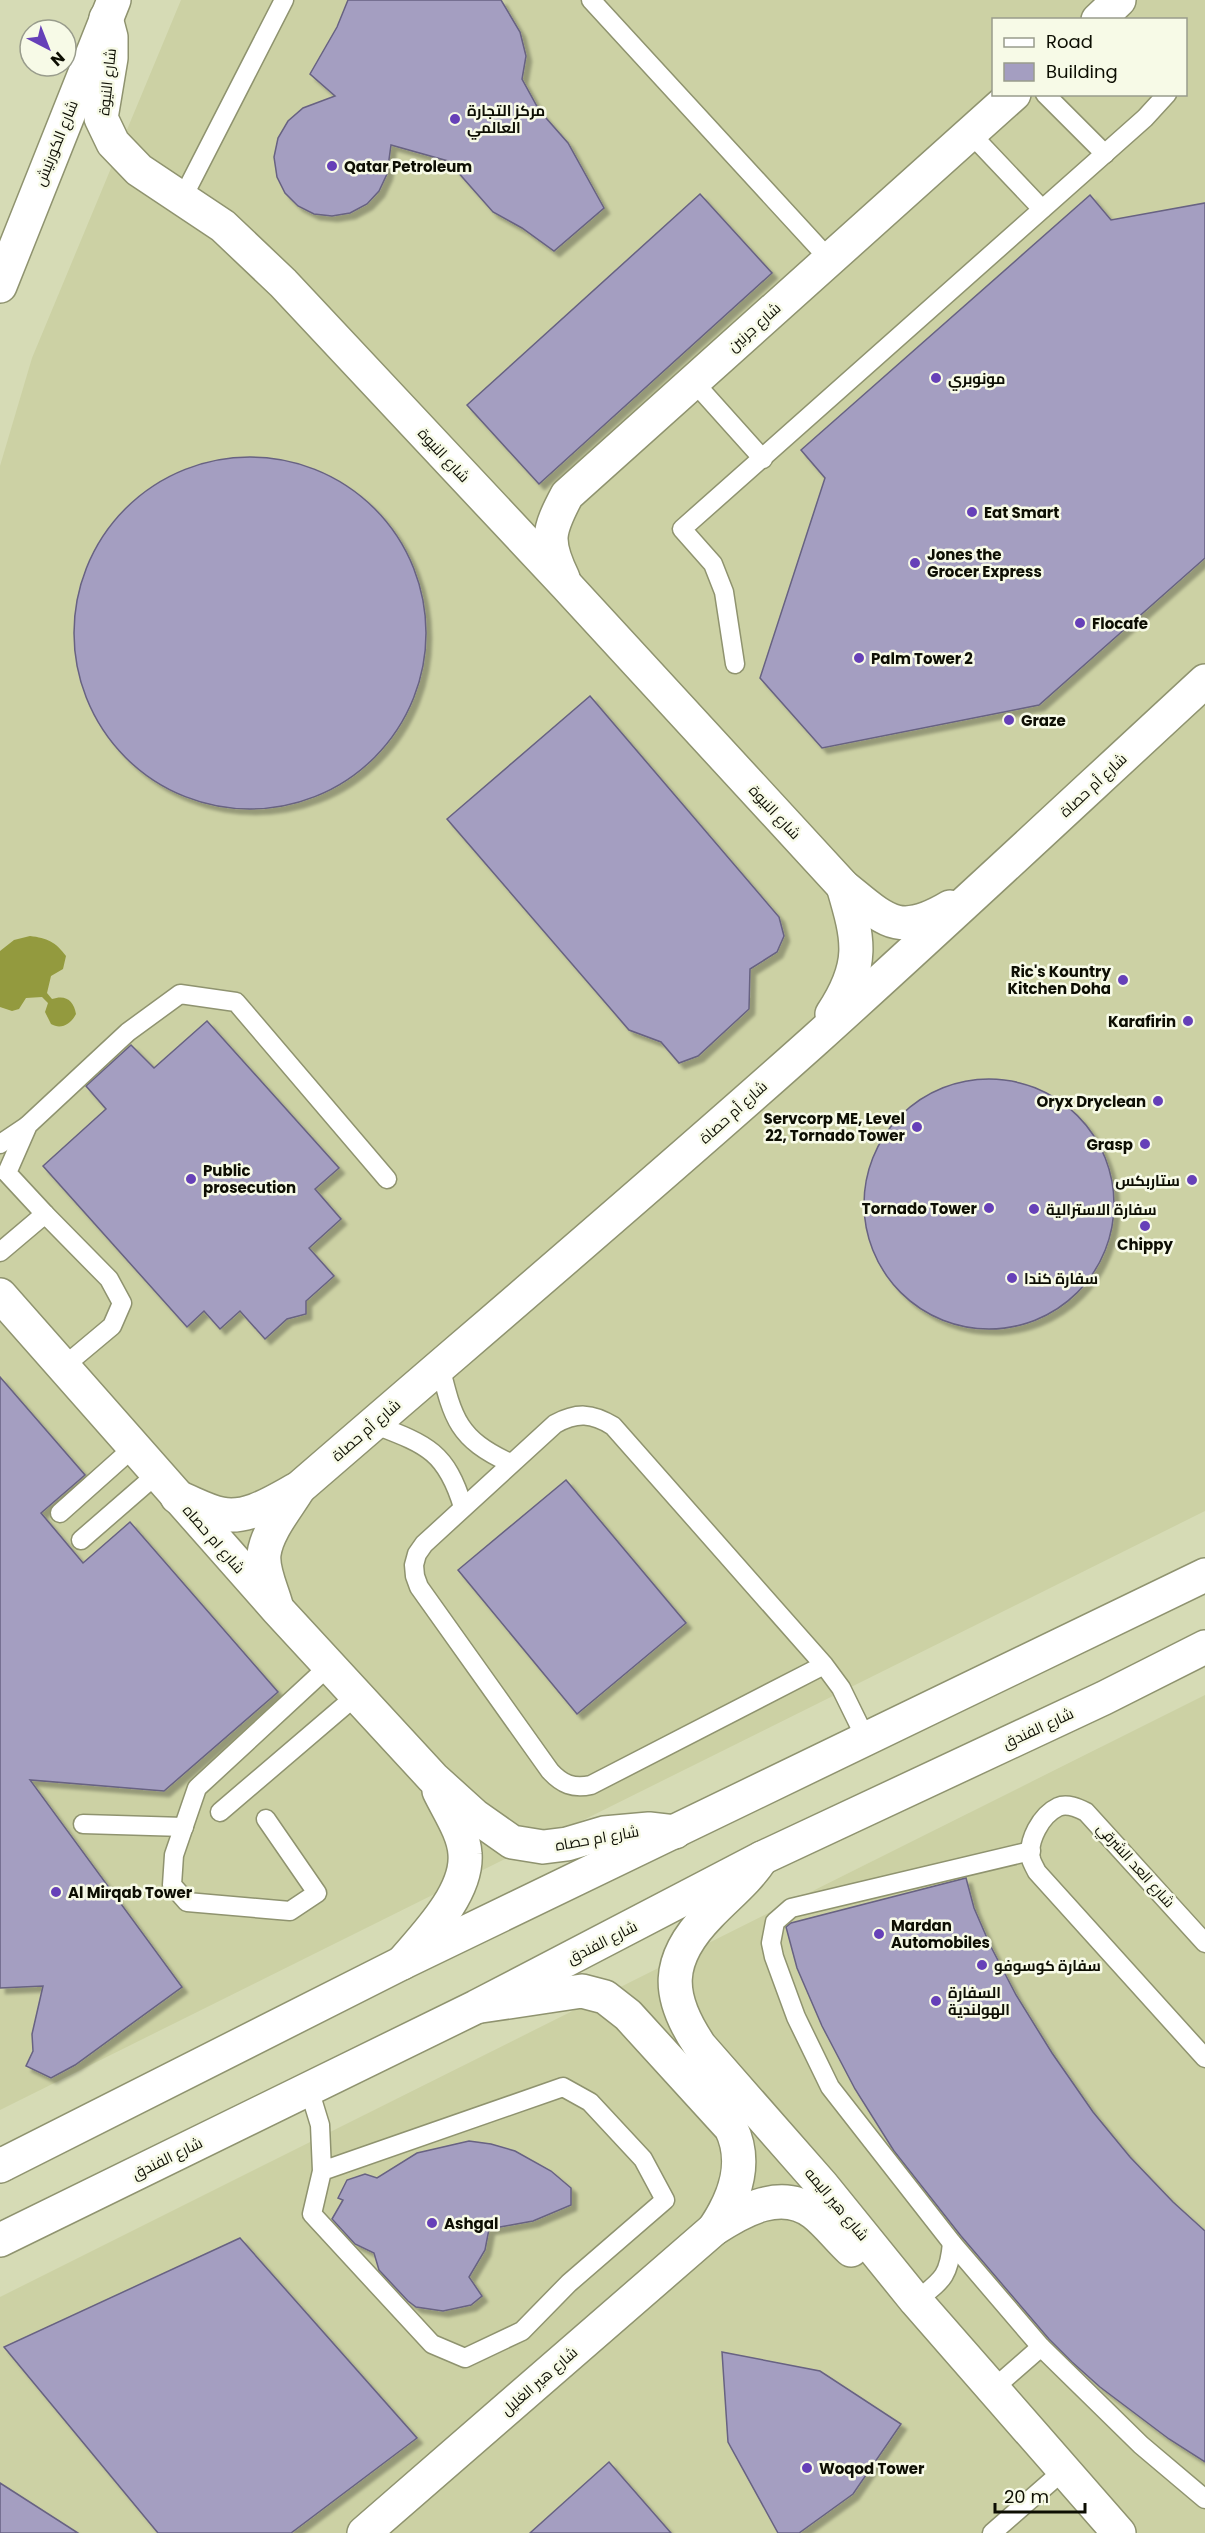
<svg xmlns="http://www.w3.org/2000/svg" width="1205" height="2533" font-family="Poppins,Cairo,sans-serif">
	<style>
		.built { fill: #ccd1a4; fill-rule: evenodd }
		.water { fill: #939a3e }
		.building { fill: #a49ec1; stroke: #676282; stroke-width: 1.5; filter: url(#shadow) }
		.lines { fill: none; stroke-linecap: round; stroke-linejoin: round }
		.service-casing { stroke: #8f936f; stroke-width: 21 }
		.minor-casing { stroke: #8f936f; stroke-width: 36 }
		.tertiary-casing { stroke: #8f936f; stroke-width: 36 }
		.secondary-casing { stroke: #8f936f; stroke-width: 36 }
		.service { stroke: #fff; stroke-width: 18 }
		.minor { stroke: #fff; stroke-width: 33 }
		.tertiary { stroke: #fff; stroke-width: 33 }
		.secondary { stroke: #fff; stroke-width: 33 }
		.poi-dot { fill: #6640b8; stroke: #f7fae7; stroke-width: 2 }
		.labels { text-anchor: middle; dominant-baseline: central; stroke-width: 5; stroke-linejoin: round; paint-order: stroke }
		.street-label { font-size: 15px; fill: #0d0e03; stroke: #f7fae7 }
		.poi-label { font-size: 15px; font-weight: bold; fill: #0d0e03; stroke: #f7fae7; text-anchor: start }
	</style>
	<defs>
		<filter id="shadow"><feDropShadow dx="5.5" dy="5.5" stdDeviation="1.5" flood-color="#0004"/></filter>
	</defs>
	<rect width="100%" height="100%" fill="#d6dbb5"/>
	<!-- built -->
	<g class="built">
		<path d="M181,0h1024v1511l-1205,599v-1644l32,-108zM994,20h192v74h-192z"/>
		<path d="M1205,1695v838h-1205v-236z"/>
	</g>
	<!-- water -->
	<path class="water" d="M30,936c17,2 26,6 36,20l-3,13 -12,7 -4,17 5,6c14,-5 22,2 24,15 -5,10 -15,16 -25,10l-6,-12 3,-9 -6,-6 -16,1 -7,11 -7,2 -12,-4v-56l14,-11z"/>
	<!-- building -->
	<g class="building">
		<path d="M348,0h153l19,32 6,24 -4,23 17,31 29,33 36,65 -50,43 -32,-23 -29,-16 -45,-51 -57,-16 -4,29 -8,17 -12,13 -17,9 -18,3 -18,-2 -16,-8 -13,-13 -8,-16 -3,-20 4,-19 10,-17 15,-13 32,-12 -25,-22 27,-47z"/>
		<path d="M700,194l72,79 -233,211 -72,-79z"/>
		<path d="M1090,195l21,25 94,-17v355l-166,147 -217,43 -62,-70 65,-200 -24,-28z"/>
		<circle cx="250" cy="633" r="176"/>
		<path d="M590,696l189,221 5,19 -7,16 -27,17 -1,40 -51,47 -19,7 -18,-21 -32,-12 -182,-211z"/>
		<path d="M207,1021l132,147 -24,21 26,30 -32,29 25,28 -28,25v13l-19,5 -22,20 -25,-28 -20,18 -16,-18 -17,16 -144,-161 63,-57 -20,-23 45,-41 23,23z"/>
		<circle cx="989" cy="1204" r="125"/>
		<path d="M0,1377l85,98 -44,38 42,50 47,-41 148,170 -114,99 -134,-11 152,207 -107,78 -24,13 -25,-12 7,-15 -1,-17 11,-48 -43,2z"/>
		<path d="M566,1480l120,143 -109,91 -119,-144z"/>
		<path d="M966,1878l8,30 16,37 26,50 36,58 41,59 37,45 43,45 32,29v231l-36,-23 -69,-52 -28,-25 -23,-23 -88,-103 -67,-85 -39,-62 -33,-63 -25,-58 -11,-41 5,-4z"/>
		<path d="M469,2141l22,3 24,7 36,20 20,17v17l-38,16 -44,8 -4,21 -16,27 13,19 -11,9 -28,6 -27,-4 -8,-6 -29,-31 -5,-17 -19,-9 -23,-25 11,-19 -5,-2 9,-18 18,-6 12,4 40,-25z"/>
		<path d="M240,2238l177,200 -126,95h-133l-154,-186z"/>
		<path d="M722,2352l98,19 81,53 -48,70 -54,39h-21l-50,-91z"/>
		<path d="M609,2462l62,71h-141z"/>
		<path d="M0,2483l78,50h-78z"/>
	</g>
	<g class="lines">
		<defs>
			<g id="service">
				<path d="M591,0l238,259"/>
				<path d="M1045,94l60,60"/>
				<path d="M970,133l72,76"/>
				<path d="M182,199l102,-199"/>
				<path d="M693,381l70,78"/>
				<path d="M735,664l-11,-72 -11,-28 -31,-35 463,-411 22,-24"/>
				<path d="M0,1144l27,-18"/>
				<path d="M45,1214l-38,-41 21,-48 100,-93 52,-38 56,8 151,177"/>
				<path d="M0,1252l45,-38 64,65 13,24 -10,23 -49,41"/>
				<path d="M440,1366c13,53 18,73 70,97"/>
				<path d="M373,1424c52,20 73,26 90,83"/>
				<path d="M60,1513l74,-66"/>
				<path d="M81,1540l76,-66"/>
				<path d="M824,1665l-233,120c-18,4 -29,-1 -41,-14l-131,-184 -4,-11 -1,-11 3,-11 7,-10 131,-120c22,-12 37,-11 58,2l211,239 17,23 25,51"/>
				<path d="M220,1812l137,-117"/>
				<path d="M266,1819l51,74 -27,18 -103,-9 -15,-17 2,-30 23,-67 133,-123"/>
				<path d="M83,1824l101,3"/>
				<path d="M1031,1851l-240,57 -16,14 -4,21 3,14 22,60 34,70 122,156 89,104"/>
				<path d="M1205,1943l-119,-131c-8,-4 -19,-9 -28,-5 -17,8 -31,34 -27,52 1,4 4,9 6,13l168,186"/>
				<path d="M309,2089l11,36 2,46 -10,43 120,130 33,14 57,-27 47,-48 96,-83 -22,-41 -53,-57 -27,-15 -241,84"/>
				<path d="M916,2301c26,-21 33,-24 36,-58"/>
				<path d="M993,2389l48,-42 100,98 64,54"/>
				<path d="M992,2533l72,-63"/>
			</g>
			<g id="minor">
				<path d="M106,18l5,19v21l-10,60 12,25 26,27 84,56 60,57 283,302 277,301c42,34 55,52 107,21"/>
				<path d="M1098,20l21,-20"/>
				<path d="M563,578c-18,-37 -15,-47 4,-83l447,-401"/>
				<path d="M832,1014c33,-50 27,-74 11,-128"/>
				<path d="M0,1295l278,315 155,168 42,38 37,26 31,5 24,-3 37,-11 45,-4 26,3"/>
				<path d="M177,1497c14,5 29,14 44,17 27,6 55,-14 78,-26 172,-149 346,-296 516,-448 131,-118 260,-239 390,-359"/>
				<path d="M276,1605c-4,-15 -14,-35 -12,-51 3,-23 23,-46 35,-66"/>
				<path d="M762,1858c-15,23 -35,38 -53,57 -44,45 -43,81 -9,131l122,139 94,116 203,232"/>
				<path d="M402,1963c23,-27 66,-70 63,-109 -1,-21 -17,-44 -26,-63"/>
				<path d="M481,2006l101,-15 23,6 23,18 103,113c17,35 4,70 -17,101"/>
				<path d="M364,2533l350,-304c29,-19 68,-41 100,-16 13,10 25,26 37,37"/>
			</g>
			<g id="tertiary">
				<path d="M0,2166l402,-203 803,-388"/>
				<path d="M0,2240l476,-233 286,-149 342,-160 101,-51"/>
			</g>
			<g id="secondary">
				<path d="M0,286l114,-286"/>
				<path d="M0,2164h3"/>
			</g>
		</defs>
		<!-- service casing -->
		<use href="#service" class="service-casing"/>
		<!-- minor casing -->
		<use href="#minor" class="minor-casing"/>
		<!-- tertiary casing -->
		<use href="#tertiary" class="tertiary-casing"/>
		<!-- secondary casing -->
		<use href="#secondary" class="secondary-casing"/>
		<!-- service -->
		<use href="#service" class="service"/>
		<!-- minor -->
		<use href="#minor" class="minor"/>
		<!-- tertiary -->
		<use href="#tertiary" class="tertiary"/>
		<!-- secondary -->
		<use href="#secondary" class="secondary"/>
	</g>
	<!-- markers -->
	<g class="poi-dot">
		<circle cx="455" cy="119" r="6"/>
		<circle cx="332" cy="166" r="6"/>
		<circle cx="936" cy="378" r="6"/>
		<circle cx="972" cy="512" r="6"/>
		<circle cx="915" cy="563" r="6"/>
		<circle cx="1080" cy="623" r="6"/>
		<circle cx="859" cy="658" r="6"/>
		<circle cx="1009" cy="720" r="6"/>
		<circle cx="1123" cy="980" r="6"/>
		<circle cx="1188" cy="1021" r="6"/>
		<circle cx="1158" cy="1101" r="6"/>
		<circle cx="917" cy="1127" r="6"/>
		<circle cx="1145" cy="1144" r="6"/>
		<circle cx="191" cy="1179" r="6"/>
		<circle cx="1192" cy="1180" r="6"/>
		<circle cx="989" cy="1208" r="6"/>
		<circle cx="1034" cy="1209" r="6"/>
		<circle cx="1145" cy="1226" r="6"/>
		<circle cx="1012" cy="1278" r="6"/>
		<circle cx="56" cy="1892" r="6"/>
		<circle cx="879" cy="1934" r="6"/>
		<circle cx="982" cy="1965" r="6"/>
		<circle cx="936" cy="2001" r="6"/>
		<circle cx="432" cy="2223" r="6"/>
		<circle cx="807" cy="2468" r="6"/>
	</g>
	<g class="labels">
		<!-- street labels -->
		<g class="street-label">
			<text transform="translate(107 82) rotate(-84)">شارع النيوة</text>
			<text transform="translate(56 143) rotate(-68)">شارع الكورنيش</text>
			<text transform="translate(754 327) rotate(-42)">شارع جرنين</text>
			<text transform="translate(444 455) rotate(47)">شارع النيوة</text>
			<text transform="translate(1093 785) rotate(-43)">شارع أم حصاة</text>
			<text transform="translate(775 812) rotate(47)">شارع النيوة</text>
			<text transform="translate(733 1112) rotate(-42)">شارع أم حصاة</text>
			<text transform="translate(366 1430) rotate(-41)">شارع أم حصاة</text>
			<text transform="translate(214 1539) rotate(49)">شارع ام حصاه</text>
			<text transform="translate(1038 1728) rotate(-25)">شارع الفندق</text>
			<text transform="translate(597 1838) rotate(-10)">شارع ام حصاه</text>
			<text transform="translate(1136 1865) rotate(48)">شارع العد الشرقي</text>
			<text transform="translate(602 1942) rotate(-27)">شارع الفندق</text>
			<text transform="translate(167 2158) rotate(-26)">شارع الفندق</text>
			<text transform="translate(837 2204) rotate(50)">شارع هير اليمه</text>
			<text transform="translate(539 2381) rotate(-41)">شارع هير الغليل</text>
		</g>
		<!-- poi labels -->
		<g class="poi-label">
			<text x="467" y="110">مركز التجارة<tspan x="467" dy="17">العالمي</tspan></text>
			<text x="344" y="166">Qatar Petroleum</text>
			<text x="948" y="378">مونوبري</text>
			<text x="984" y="512">Eat Smart</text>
			<text x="927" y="554">Jones the<tspan x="927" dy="17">Grocer Express</tspan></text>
			<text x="1092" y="623">Flocafe</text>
			<text x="871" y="658">Palm Tower 2</text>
			<text x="1021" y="720">Graze</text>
			<text x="1111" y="971" text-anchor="end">Ric's Kountry<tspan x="1111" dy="17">Kitchen Doha</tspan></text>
			<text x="1176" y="1021" text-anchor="end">Karafirin</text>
			<text x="1146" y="1101" text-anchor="end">Oryx Dryclean</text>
			<text x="905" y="1118" text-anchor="end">Servcorp ME, Level<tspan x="905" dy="17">22, Tornado Tower</tspan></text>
			<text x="1133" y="1144" text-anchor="end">Grasp</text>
			<text x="203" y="1170">Public<tspan x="203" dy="17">prosecution</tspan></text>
			<text x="1180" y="1180" text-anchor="end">ستاربكس</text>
			<text x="977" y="1208" text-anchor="end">Tornado Tower</text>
			<text x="1046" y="1209">سفارة الاسترالية</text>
			<text x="1145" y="1244" text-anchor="middle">Chippy</text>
			<text x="1024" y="1278">سفارة كندا</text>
			<text x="68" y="1892">Al Mirqab Tower</text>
			<text x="891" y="1925">Mardan<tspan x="891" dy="17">Automobiles</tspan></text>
			<text x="994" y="1965">سفارة كوسوفو</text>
			<text x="948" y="1992">السفارة<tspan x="948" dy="17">الهولندية</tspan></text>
			<text x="444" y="2223">Ashgal</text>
			<text x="819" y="2468">Woqod Tower</text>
		</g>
	</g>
	<!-- legend -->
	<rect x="992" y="18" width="195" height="78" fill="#f7fae7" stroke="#999c8c" stroke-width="1.5"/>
	<rect x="1004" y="38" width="30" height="9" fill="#ffffff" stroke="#999c8c" stroke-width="1.5"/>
	<text x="1046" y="48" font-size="18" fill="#0d0e03">Road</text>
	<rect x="1004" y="63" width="30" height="18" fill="#a49ec1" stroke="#999c8c" stroke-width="1.5"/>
	<text x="1046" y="78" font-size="18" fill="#0d0e03">Building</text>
	<!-- north arrow -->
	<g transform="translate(48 48) rotate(138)"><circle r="28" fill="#f7fae7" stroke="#999c8c" stroke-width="1.5"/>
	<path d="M0-4.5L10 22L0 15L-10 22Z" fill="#6640b8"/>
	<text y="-9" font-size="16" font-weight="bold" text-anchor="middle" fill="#0d0e03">N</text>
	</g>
	<!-- scale -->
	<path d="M995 2503v9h90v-9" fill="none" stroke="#0d0e03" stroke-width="3"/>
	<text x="1004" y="2503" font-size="18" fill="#0d0e03" stroke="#f7fae7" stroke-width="4.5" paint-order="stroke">20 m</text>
</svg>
